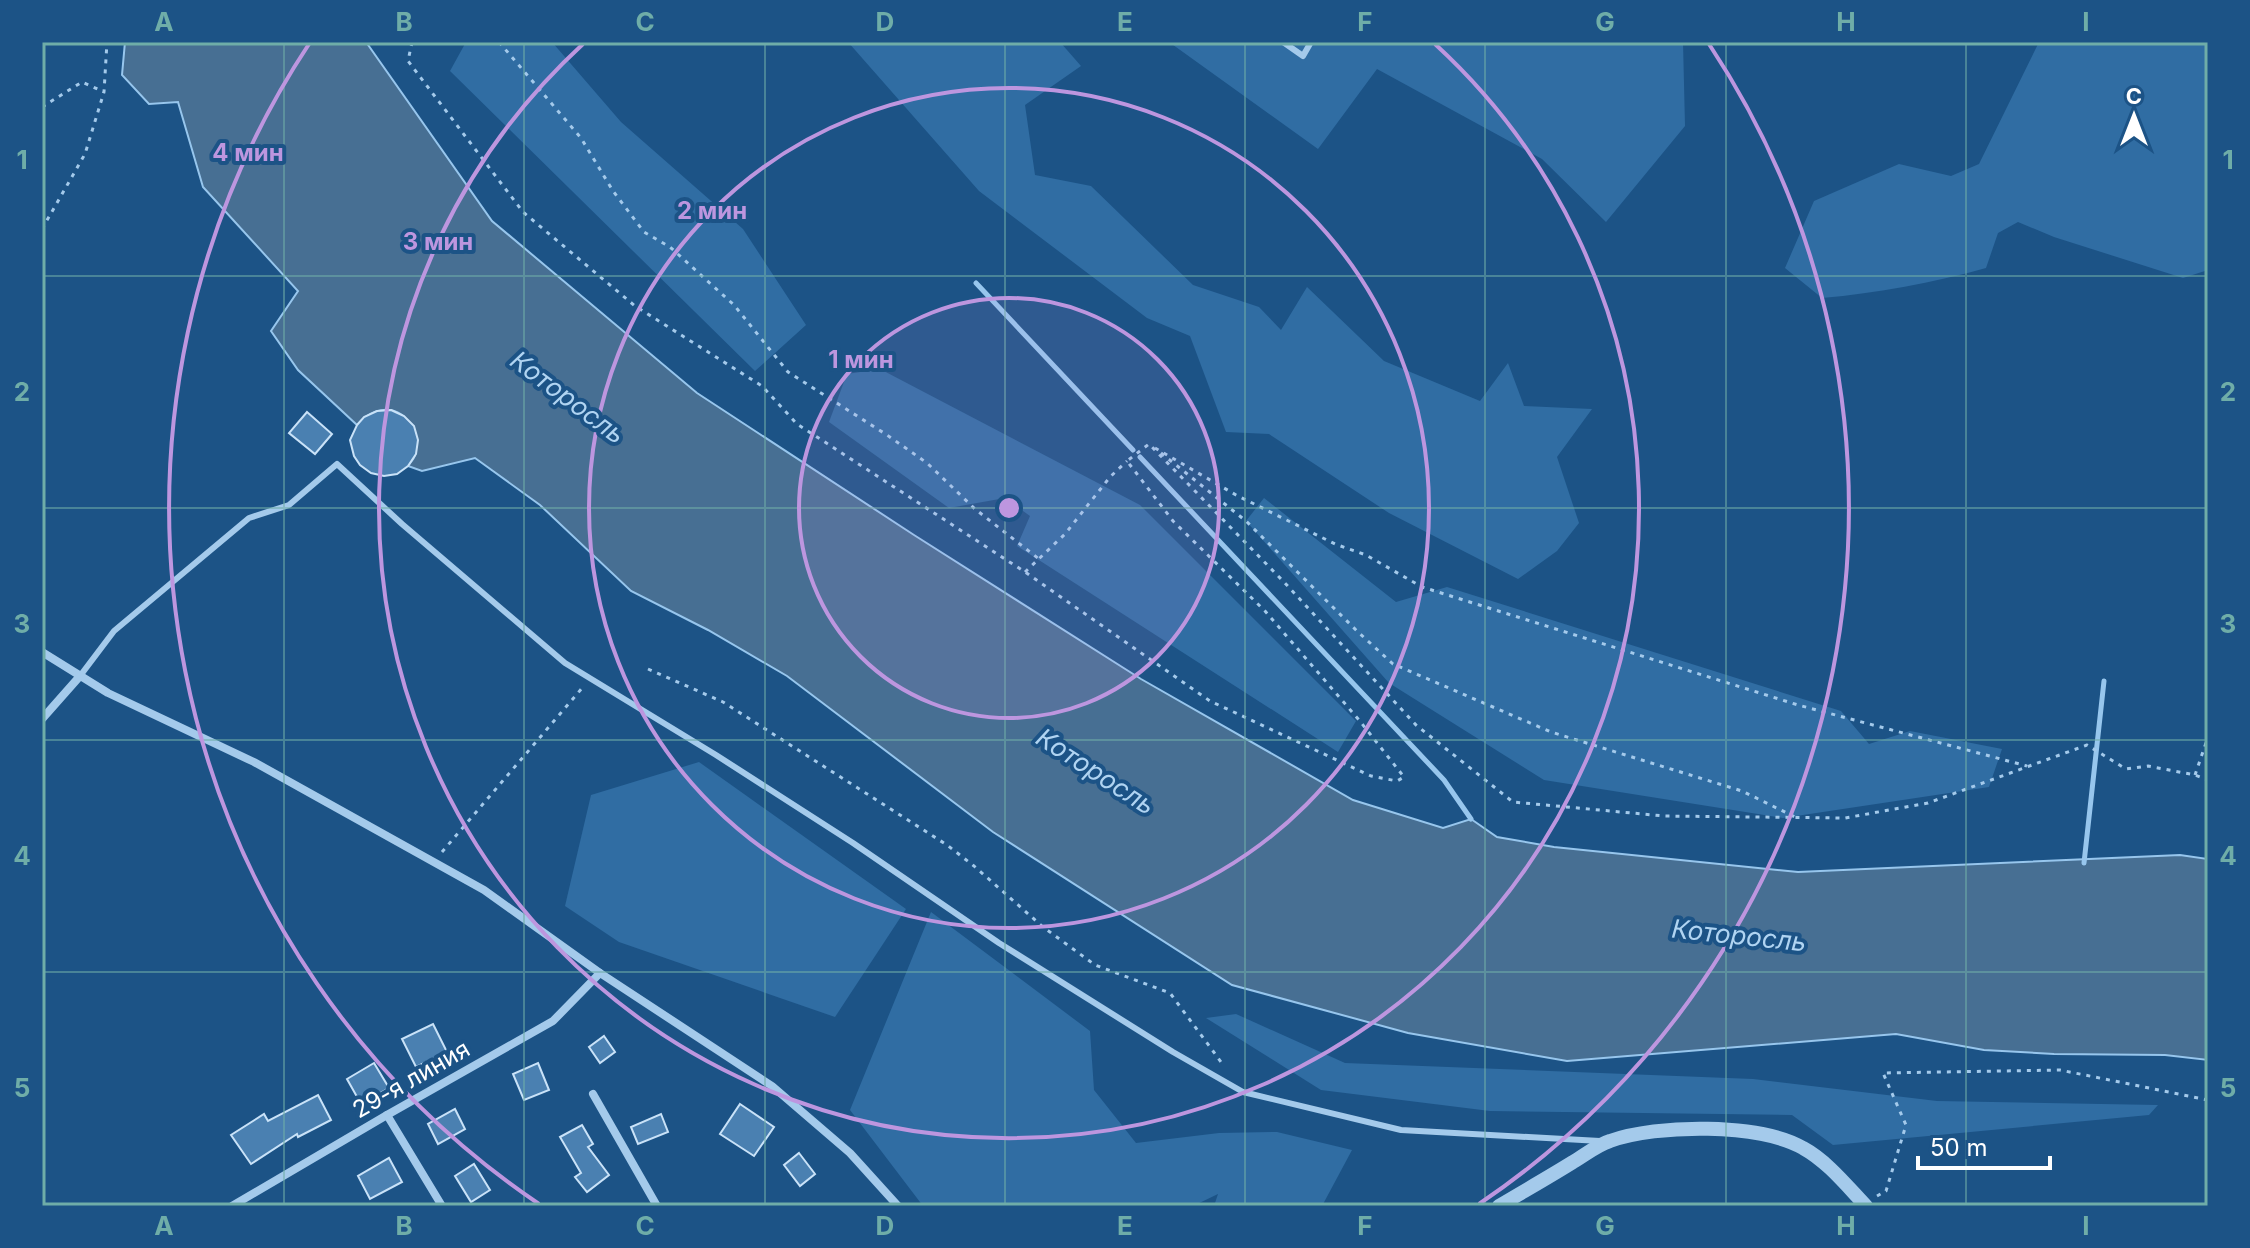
<svg xmlns="http://www.w3.org/2000/svg" width="2250" height="1248" font-family="Inter,sans-serif">
	<style>
		.green { fill: #306da3 }
		.water { fill: #476f93; stroke: #97c6ed; stroke-width: 2 }
		.lines { fill: none; stroke-linecap: round; stroke-linejoin: round }
		.stream { stroke: #97c6ed; stroke-width: 5 }
		.building { fill: #4a80b1; stroke: #c9e2f8; stroke-width: 2 }
		.path { stroke: #a4caeb; stroke-width: 3; stroke-dasharray: 4 6; stroke-linecap: butt }
		.service { stroke: #a4caeb; stroke-width: 6 }
		.minor { stroke: #a4caeb; stroke-width: 8 }
		.tertiary { stroke: #a4caeb; stroke-width: 14 }
		.grid { fill: none; stroke: #6fada8; stroke-width: 2; stroke-opacity: 0.55 }
		.ring { fill: none; stroke: #bd96df; stroke-width: 4 }
		.labels { text-anchor: middle; dominant-baseline: central; stroke-width: 8; stroke-linejoin: round; paint-order: stroke }
		.street-label { font-size: 24px; fill: #fff; stroke: #1c5386 }
		.water-label { font-size: 26px; font-style: italic; fill: #b0d4f2; stroke: #1c5386 }
		.centre { fill: #bd96df; stroke: #1c5386; stroke-width: 4 }
		.ring-label { font-size: 24px; text-anchor: middle; font-weight: bold; fill: #bd96df; stroke: #1c5386; stroke-width: 8; stroke-linejoin: round; paint-order: stroke }
		.neatline { fill: none; stroke: #6fada8; stroke-width: 3 }
		.grid-label { font-size: 26px; text-anchor: middle; font-weight: bold; fill: #6fada8 }
	</style>
	<rect width="100%" height="100%" fill="#1c5386"/>
	<!-- green -->
	<g class="green">
		<path d="M466,42h86l69,80 122,107 63,96 -51,46 -305,-300z"/>
		<path d="M848,42h212l21,24 -56,39 10,70 56,11 102,99 66,22 22,23 26,-43 77,74 96,40 28,-38 16,43 68,3 -35,48 22,66 -22,28 -39,28 -129,-66 -120,-79 -43,-2 -36,-96 -43,-18 -168,-127z"/>
		<path d="M1169,42h514l2,84 -79,96 -64,-63 -165,-90 -59,80z"/>
		<path d="M2039,42h169v228l-25,8 -129,-41 -36,-15 -20,11 -12,35c-54,15 -108,25 -164,30l-37,-30 29,-67 85,-37 52,12 28,-12z"/>
		<path d="M880,369l260,136 216,216 -18,31 -321,-206 13,-30 -25,-18 -56,10 -120,-86 18,-48z"/>
		<path d="M1264,498l132,104 51,-15 394,124 28,33 41,-13 92,18 -13,38 -206,31 -239,-38 -155,-97 -143,-162z"/>
		<path d="M699,762l207,147 -71,108 -216,-75 -54,-36 26,-111z"/>
		<path d="M931,912l159,119 4,59 42,53 83,-10 58,-1 75,18 -30,56h-108l4,-12 -25,12h-270l-73,-96z"/>
		<path d="M1236,1014l109,49 408,16 184,22 221,4 -9,10 -316,30 -41,-30 -302,-4 -169,-21 -115,-72z"/>
	</g>
	<!-- water -->
	<path class="water" d="M125,42h241l126,179 205,172 217,142 227,144 212,121 90,28 28,-9 26,18 57,10 244,25 382,-17 28,4v201l-43,-5 -111,-1 -70,-4 -88,-16 -329,27 -159,-28 -176,-48 -239,-153 -206,-156 -79,-46 -77,-39 -91,-86 -65,-47 -53,13 -14,-5c2,-3 6,-7 7,-11 1,-2 0,-10 0,-12 -3,-36 -35,-44 -58,-18l-59,-55 -27,-39 27,-40 -95,-104 -25,-85 -29,2 -27,-29z"/>
	<g class="lines">
		<!-- stream -->
		<g class="stream">
			<path d="M976,283l157,167"/>
			<path d="M1140,457l304,323 27,39"/>
			<path d="M2084,863l20,-182"/>
		</g>
	</g>
	<!-- building -->
	<g class="building">
		<path d="M391,410l13,6 10,10 4,14 -2,14 -8,12 -11,8 -13,2 -13,-3 -11,-8 -6,-9 -4,-16 7,-15 7,-8 13,-6z"/>
		<path d="M307,412l25,22 -17,20 -26,-21z"/>
		<path d="M433,1024l14,28 -31,15 -14,-28z"/>
		<path d="M604,1036l11,16 -15,11 -11,-16z"/>
		<path d="M374,1063l15,25 -28,16 -14,-25z"/>
		<path d="M538,1063l11,27 -25,10 -11,-26z"/>
		<path d="M318,1095l13,25 -33,17 -1,-3 -46,30 -20,-29 33,-21 4,7z"/>
		<path d="M740,1104l34,23 -20,29 -34,-22z"/>
		<path d="M455,1109l10,20 -27,15 -10,-20z"/>
		<path d="M661,1114l7,18 -30,12 -7,-17z"/>
		<path d="M582,1125l11,19 -5,3 21,28 -22,17 -12,-15 6,-4 -21,-36z"/>
		<path d="M799,1153l16,21 -15,12 -16,-21z"/>
		<path d="M389,1158l13,24 -32,17 -12,-23z"/>
		<path d="M474,1164l16,26 -19,12 -16,-26z"/>
	</g>
	<g class="lines">
		<!-- path -->
		<g class="path">
			<path d="M412,42l-4,19 115,151 112,94 127,80 35,38 228,148 185,129 161,75 26,5 7,-4 -45,-57 -94,-109 -92,-90 -46,-60 22,-17 135,138 132,143 97,77 151,14 181,2 83,-15 159,-58 39,24 22,-3 47,9 13,5"/>
			<path d="M499,42l82,96 32,53 31,41 26,15 64,58 54,67 99,63 40,28 48,46 64,50"/>
			<path d="M42,107l40,-25 22,10"/>
			<path d="M42,229l43,-75 19,-62 3,-50"/>
			<path d="M1155,448l81,47 99,49 31,11 56,32 376,118 229,61"/>
			<path d="M1161,453l85,68 111,110 36,33 158,68 191,59 53,26"/>
			<path d="M1025,572l40,-38 45,-57 17,-16"/>
			<path d="M648,669l75,33 224,143 27,21 69,61 52,38 75,28 54,73"/>
			<path d="M2195,775l13,-38"/>
			<path d="M442,852l141,-165"/>
			<path d="M1877,1196l9,-5 20,-66 -23,-52 177,-3 148,30"/>
		</g>
		<!-- service -->
		<g class="service">
			<path d="M1283,42l20,14 8,-14"/>
			<path d="M80,676l34,-45 135,-113 40,-13 48,-41 65,60 163,139 151,92 137,88 146,100 174,109 70,40 158,38 199,11"/>
		</g>
		<!-- minor -->
		<g class="minor">
			<path d="M42,652l66,41 146,69 230,128 116,83 172,113 78,67 48,53"/>
			<path d="M42,719l38,-43"/>
			<path d="M593,1094l64,112"/>
			<path d="M387,1115l55,91"/>
			<path d="M232,1206l155,-91 166,-94 47,-48"/>
		</g>
		<!-- tertiary -->
		<path class="tertiary" d="M1499,1206c25,-15 50,-29 74,-44 12,-7 24,-17 37,-21 47,-17 150,-18 193,7 24,13 44,38 63,58"/>
	</g>
	<!-- grid -->
	<path class="grid" d="M284,42v1164M524,42v1164M765,42v1164M1005,42v1164M1245,42v1164M1485,42v1164M1726,42v1164M1966,42v1164M42,276h2166M42,508h2166M42,740h2166M42,972h2166"/>
	<!-- distance rings -->
	<circle cx="1009" cy="508" r="210" fill="#bd96df" fill-opacity=".12"/>
	<g class="ring">
		<circle cx="1009" cy="508" r="210"/>
		<circle cx="1009" cy="508" r="420"/>
		<path d="M1435 44A630 630 0 1 1 583 44"/>
		<path d="M539 1204A840 840 0 0 1 309 44M1709 44A840 840 0 0 1 1479 1204"/>
	</g>
	<g class="labels">
		<!-- street labels -->
		<g class="street-label">
			<text transform="translate(411 1079) rotate(-30)">29-я линия</text>
		</g>
		<!-- water labels -->
		<g class="water-label">
			<text transform="translate(568 397) rotate(37)">Которосль</text>
			<text transform="translate(1096 771) rotate(33)">Которосль</text>
			<text transform="translate(1739 935) rotate(6)">Которосль</text>
		</g>
	</g>
	<circle cx="1009" cy="508" r="12" class="centre"/>
	<g class="ring-label">
		<text x="248" y="161">4 мин</text>
		<text x="712" y="219">2 мин</text>
		<text x="438" y="250">3 мин</text>
		<text x="861" y="368">1 мин</text>
	</g>
	<!-- border -->
	<rect width="2250" height="1248" fill="none" stroke="#1c5386" stroke-width="88"/>
	<!-- north arrow -->
	<g transform="translate(2134 116)" stroke="#1c5386" stroke-width="6" paint-order="stroke">
	<path d="M0-6L14 30L0 20L-14 30Z" fill="#ffffff"/>
	<text y="-12" font-size="22" font-weight="bold" text-anchor="middle" fill="#ffffff">С</text>
	</g>
	<!-- scale -->
	<path d="M1918 1156v12h132v-12" fill="none" stroke="#ffffff" stroke-width="4"/>
	<text x="1930" y="1156" font-size="24" fill="#ffffff" stroke="#1c5386" stroke-width="6" paint-order="stroke">50 m</text>
	<rect x="44" y="44" width="2162" height="1160" class="neatline"/>
	<g class="grid-label">
		<text x="164" y="31">A</text>
		<text x="404" y="31">B</text>
		<text x="645" y="31">C</text>
		<text x="885" y="31">D</text>
		<text x="1125" y="31">E</text>
		<text x="1365" y="31">F</text>
		<text x="1605" y="31">G</text>
		<text x="1846" y="31">H</text>
		<text x="2086" y="31">I</text>
		<text x="22" y="169">1</text>
		<text x="2228" y="169">1</text>
		<text x="22" y="401">2</text>
		<text x="2228" y="401">2</text>
		<text x="22" y="633">3</text>
		<text x="2228" y="633">3</text>
		<text x="22" y="865">4</text>
		<text x="2228" y="865">4</text>
		<text x="22" y="1097">5</text>
		<text x="2228" y="1097">5</text>
		<text x="164" y="1235">A</text>
		<text x="404" y="1235">B</text>
		<text x="645" y="1235">C</text>
		<text x="885" y="1235">D</text>
		<text x="1125" y="1235">E</text>
		<text x="1365" y="1235">F</text>
		<text x="1605" y="1235">G</text>
		<text x="1846" y="1235">H</text>
		<text x="2086" y="1235">I</text>
	</g>
</svg>
